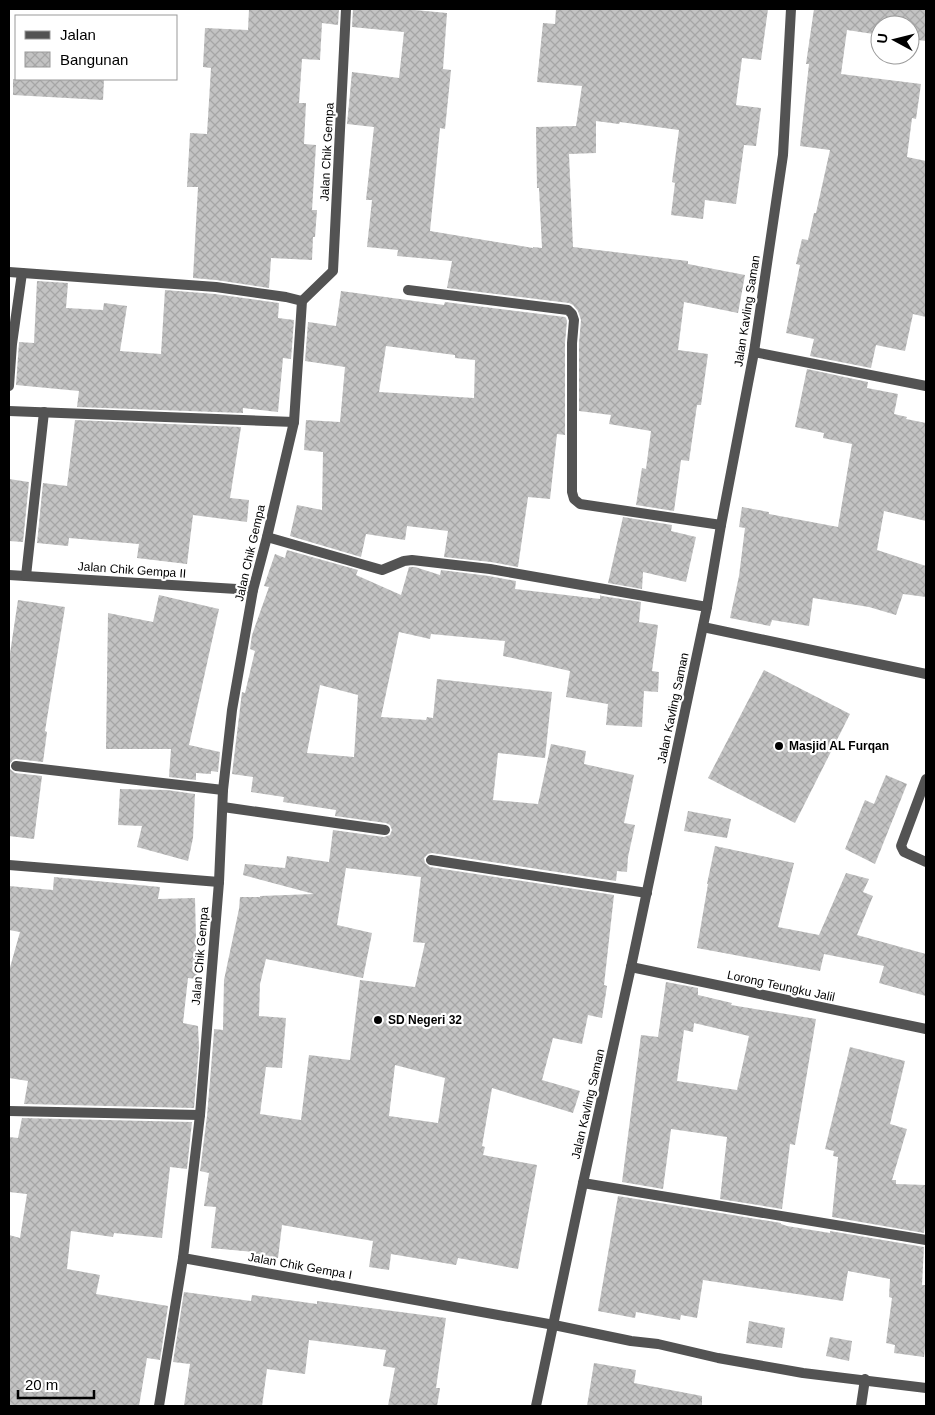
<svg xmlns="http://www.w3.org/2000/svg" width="935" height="1415" font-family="Helvetica,sans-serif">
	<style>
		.building { fill: url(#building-cross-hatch); fill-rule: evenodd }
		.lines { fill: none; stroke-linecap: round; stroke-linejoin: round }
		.street { stroke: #535353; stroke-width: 10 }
		.poi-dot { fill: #000; stroke: #fff; stroke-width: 2 }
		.labels { text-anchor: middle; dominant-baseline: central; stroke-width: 4.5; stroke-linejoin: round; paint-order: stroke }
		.street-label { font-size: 12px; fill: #000; stroke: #fff }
		.poi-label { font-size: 12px; font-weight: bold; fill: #000; stroke: #fff; text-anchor: start }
	</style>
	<defs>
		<pattern id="building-cross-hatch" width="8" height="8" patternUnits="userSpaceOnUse" patternTransform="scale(1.25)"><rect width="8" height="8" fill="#c3c3c3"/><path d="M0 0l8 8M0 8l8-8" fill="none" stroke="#a6a6a6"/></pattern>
	</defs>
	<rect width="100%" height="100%" fill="#fff"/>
	<!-- building -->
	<g class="building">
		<path d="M249,9h90l-1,16 -16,-2 -2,37 -18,-1 -3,44h7l-2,41 12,1 -4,65h5l-2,27h-2l-1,23 -41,-2 -2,30 -53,-8 -23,-2 5,-91h-11l3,-54 17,1 4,-66 -8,-1 2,-39 43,2z"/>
		<path d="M353,9h51l43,4 -4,56 8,1 -6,59 -5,-1 -10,103 103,17v-1l9,1 -3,-60h-2l-1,-61 40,-1 6,-40 -45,-4 6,-59 12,1 1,-15h212l-7,51 -19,-2 -6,47 25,3 -5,38 -12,-1 -8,59 -31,-4 -2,19 -32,-4 4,-32 -3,-1 7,-52 -59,-8 -1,2 -23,-3v32l-27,1 4,93 115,14v3l57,11 -7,38 -54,-11 -6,48 30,4 -7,51h-4l-8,56 -8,-1 -7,51 -38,-6 6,-37 4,1 5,-38 -42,-7 2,-9 -32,-4v-68l2,-23 -3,-9 -5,-6 -4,-2 -122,-15 5,-27 -55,-5 1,-6 -31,-3 5,-47h-6l8,-73 -27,-3 5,-52 47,6 5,-46 -52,-5z"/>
		<path d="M814,9h112v32l-16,-2v-14h-30v10l-33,-5 -6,44 80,10 -5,35 -4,-1 -5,39 19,4v156l-13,-3 -8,37 -29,-6 -5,23 -61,-12 4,-17 -28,-6 14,-68 -4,-1 6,-25 6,1 6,-27h2l14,-63 -30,-4 9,-82h-3z"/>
		<path d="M13,79h91l-1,21 -90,-5z"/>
		<path d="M37,281l31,2 -2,25 37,2 1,-7 23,3 -7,45 41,3 4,-64 50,4 64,9 -1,15 16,2 -3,39 -8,-1 -5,54 -35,-4v5l-166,-6 2,-16 -63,-6 3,-43 15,1z"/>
		<path d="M341,291l103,14 1,-3 120,15 1,1 1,3 -2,22v92l-8,-1 -7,65 -22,-2 -10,70 -27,-5 -47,-5 4,-26 -41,-5 -2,14 -39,-6 -5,23 -71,-21 7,-31 25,5 1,-58 -19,-2 2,-30 34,2 5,-55 -40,-6 3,-39 28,4zM386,346l69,9v3l20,2 -1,38 -95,-6z"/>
		<path d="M807,369l61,13 -1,6 31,6 -4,20 13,3 -1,2 20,4v98l-42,-10 -7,39 49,16v31l-23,-3 -7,21 -27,-8 -56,-9 -4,28 -37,-6 -2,6 -40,-8 9,-42 6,-48 -6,-1 3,-20 27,5v2l69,13 14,-83 -29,-6 1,-5 -29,-6z"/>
		<path d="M75,420l166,7 -11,71 19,2 -2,22 -54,-7 -6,49 -50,-6 2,-14 -70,-6 -1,8 -31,-3 6,-60 24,3z"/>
		<path d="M9,479l20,3 -6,60 -14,-1z"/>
		<path d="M623,517l49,8 -1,6 25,6 -10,45 -43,-10 -1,17 -34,-6z"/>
		<path d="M287,550l71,20 -2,5 45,20 8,-28h6l25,8 1,-5 48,6 27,5 -1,8 85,10v-4l2,1 39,6 -2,20 19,3 -6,46 7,1 -1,20 -14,-1 -2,36 -36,-2 2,-21 -42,-7 4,-26 -67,-15 2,-15 -74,-7 -1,5 -31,-7 -18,85 45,3 1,-3 6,1 4,-39 115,13 -7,66 -47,-5 -5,47 45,4 13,-60 35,7 -2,13 50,11 -10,48 11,2 -7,32 -1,15 -10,-1 -1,10 -184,-28 -4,1 -4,4 1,5 5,4 184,28 -10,90 3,1 -5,32 -14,-3 -6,29 -29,-6 -11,42 38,11 -7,22 -81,-25 -10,58 3,1 -2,8 54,10 -19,104 -60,-11 -2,7 -65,-11 -2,16 -20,-3 4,-26 -91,-16 -4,33 -25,-3 1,-3 -43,-4 5,-41 -12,-1 5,-33 -9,-2 7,-55 7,-84v-3l9,1 1,-50 15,-71 1,-12h20v-1l54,-2 -71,-19 2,-11 40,4 2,-12 42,6 4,-32 51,7 6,-2 2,-5 -2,-5 -4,-2 -51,-7 1,-6 -53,-8 1,-5 -33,-5 2,-15 -21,-3 10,-82 3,1 10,-42 -5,-2 2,-14 17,-48 -5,-1 11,-32 10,4zM320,685l38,10 -4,62 -47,-4zM346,868l75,9 -8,65 12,1 -10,44 -55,-7 -10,80 -41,-5 -8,65 -41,-6 6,-47 16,1 4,-50 -27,-2 1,-32 6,-25 97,19 9,-45 -35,-8zM395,1065l50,13 -7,45 -49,-7z"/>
		<path d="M159,595l60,14 -30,136 31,7 -2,20 -7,-1v3l-15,-1v7l-27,-3 2,-28h-65l2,-136 45,9z"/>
		<path d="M18,600l47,7 -20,124 2,1 -4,30 -27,-3 -3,1 -4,5 1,4 5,4 27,3 -8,63 -25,-3v-176z"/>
		<path d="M764,670l86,44 -55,109 -87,-45z"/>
		<path d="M886,775l21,9 -32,80 -30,-15 20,-49 9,4z"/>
		<path d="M120,789l47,1 28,4 -2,44 -5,23 -51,-14 5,-21 -24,-1z"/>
		<path d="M688,811l43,8 -4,19 -43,-7z"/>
		<path d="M715,846l79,17 -16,64 41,8 27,-62 23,6 -6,13 10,4 -16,39 69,19v42l-47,-13 5,-17 -60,-12 -4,17 -123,-23 11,-64h-1z"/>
		<path d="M54,877l106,10 -2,12 37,-1 2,81 -9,-1 -5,45 15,3 1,21 -5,61 -170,-4 4,-23 -19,-3v-107l11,-39 -11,-2v-44l44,4z"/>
		<path d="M666,982l32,6v7l34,8 -1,2 85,14 -21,126 -5,-1 -8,65 -62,-10 7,-62 -56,-8 -8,60 -41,-7 19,-147 17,2zM694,1023l55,13 -12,54 -60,-9 7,-51 9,2z"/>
		<path d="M850,1047l55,14 -15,63 17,5 -15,51h4v4l30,1v42l-1,-1 -1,7 -92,-16 6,-60 -5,-1 1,-5 -9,-2z"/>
		<path d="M22,1118l170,4 -5,47 -17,-2 -8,71 -48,-5 -1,4 -42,-6 -4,38 33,6 -4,19 72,12 -8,54 -13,-2 -8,48h-130v-171l11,3 7,-44 -18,-2v-55l9,1z"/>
		<path d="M618,1196l163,27v1l6,2 43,7v-2l94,16 -2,38h4v54l-2,18 -30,-4 1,-8 -9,-2 6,-45 -3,-1 1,-18 -42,-8 -5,30 -140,-21 -6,38 -16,-3 -1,5 -44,-8 -1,6 -37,-7z"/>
		<path d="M184,1292l67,9 1,-6 65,9v-3l129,17 -10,70h4l-3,18h-49l7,-38 -12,-2 3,-16 -77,-10 -4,34 -38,-5 -5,37h-78l6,-42 -17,-2z"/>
		<path d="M749,1321l36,7 -3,20 -36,-5z"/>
		<path d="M830,1337l22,4 -3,20 -23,-5z"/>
		<path d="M594,1363l42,7 -2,13 68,13v10h-115z"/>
	</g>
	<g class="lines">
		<!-- street -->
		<g class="street">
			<path d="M346,9l-13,262 -31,30 -8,121 -27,115 -14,53 -21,120 -9,80 -4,92 -19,233 -17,143 371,67 77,16 27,3 60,14 85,15 123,15"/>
			<path d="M9,272l207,15 70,10 16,4"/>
			<path d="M408,290l160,20 4,4 2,6 -2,23v149l2,7 6,5 141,21"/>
			<path d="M754,352l172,34"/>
			<path d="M9,386l3,-42 10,-71"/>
			<path d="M9,411l285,11"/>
			<path d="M267,537l115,33 22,-9 8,-1 78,9 217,38"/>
			<path d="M9,575l244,15"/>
			<path d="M26,576l18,-164"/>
			<path d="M703,627l223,47"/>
			<path d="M16,766l207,24"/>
			<path d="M926,779l-25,67 3,6 22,10"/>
			<path d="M223,807l162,23"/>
			<path d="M431,860l216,33"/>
			<path d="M9,865l210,17"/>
			<path d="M631,967l295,62"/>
			<path d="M9,1111l191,4"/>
			<path d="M583,1183l343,57"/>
			<path d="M159,1406l24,-148"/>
			<path d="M536,1406l47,-223 48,-216 76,-360 14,-82 33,-173 29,-197 8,-146"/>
			<path d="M861,1406l4,-27"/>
		</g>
	</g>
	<!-- markers -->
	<g class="poi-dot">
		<circle cx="779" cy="746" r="5"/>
		<circle cx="378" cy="1020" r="5"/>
	</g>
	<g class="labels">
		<!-- street labels -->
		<g class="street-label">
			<text transform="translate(327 152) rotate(-87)">Jalan Chik Gempa</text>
			<text transform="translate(747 311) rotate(-81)">Jalan Kavling Saman</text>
			<text transform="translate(250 553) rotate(-77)">Jalan Chik Gempa</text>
			<text transform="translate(132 570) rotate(4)">Jalan Chik Gempa II</text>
			<text transform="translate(673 708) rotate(-78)">Jalan Kavling Saman</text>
			<text transform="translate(200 956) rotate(-85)">Jalan Chik Gempa</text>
			<text transform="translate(781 986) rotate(12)">Lorong Teungku Jalil</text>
			<text transform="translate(588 1104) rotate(-77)">Jalan Kavling Saman</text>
			<text transform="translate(300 1266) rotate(10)">Jalan Chik Gempa I</text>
		</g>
		<!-- poi labels -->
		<g class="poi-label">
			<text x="789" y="746">Masjid AL Furqan</text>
			<text x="388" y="1020">SD Negeri 32</text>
		</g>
	</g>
	<!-- border -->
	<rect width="935" height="1415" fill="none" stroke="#000000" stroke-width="20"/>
	<!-- legend -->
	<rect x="15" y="15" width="162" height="65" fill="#ffffff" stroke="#999999"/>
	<rect x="25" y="31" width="25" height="8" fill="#535353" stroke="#999999"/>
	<text x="60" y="40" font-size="15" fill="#000000">Jalan</text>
	<rect x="25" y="52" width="25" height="15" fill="url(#building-cross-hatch)" stroke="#999999"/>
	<text x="60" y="65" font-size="15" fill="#000000">Bangunan</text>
	<!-- north arrow -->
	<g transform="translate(895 40) rotate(277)"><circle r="24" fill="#ffffff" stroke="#999999"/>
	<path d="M0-4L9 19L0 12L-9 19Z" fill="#000000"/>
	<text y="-8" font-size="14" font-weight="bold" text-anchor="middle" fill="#000000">U</text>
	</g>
	<!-- scale -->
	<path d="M18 1390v8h76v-8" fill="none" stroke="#000000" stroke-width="2.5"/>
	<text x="25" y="1390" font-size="15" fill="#000000" stroke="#ffffff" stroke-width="4" paint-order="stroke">20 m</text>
</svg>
